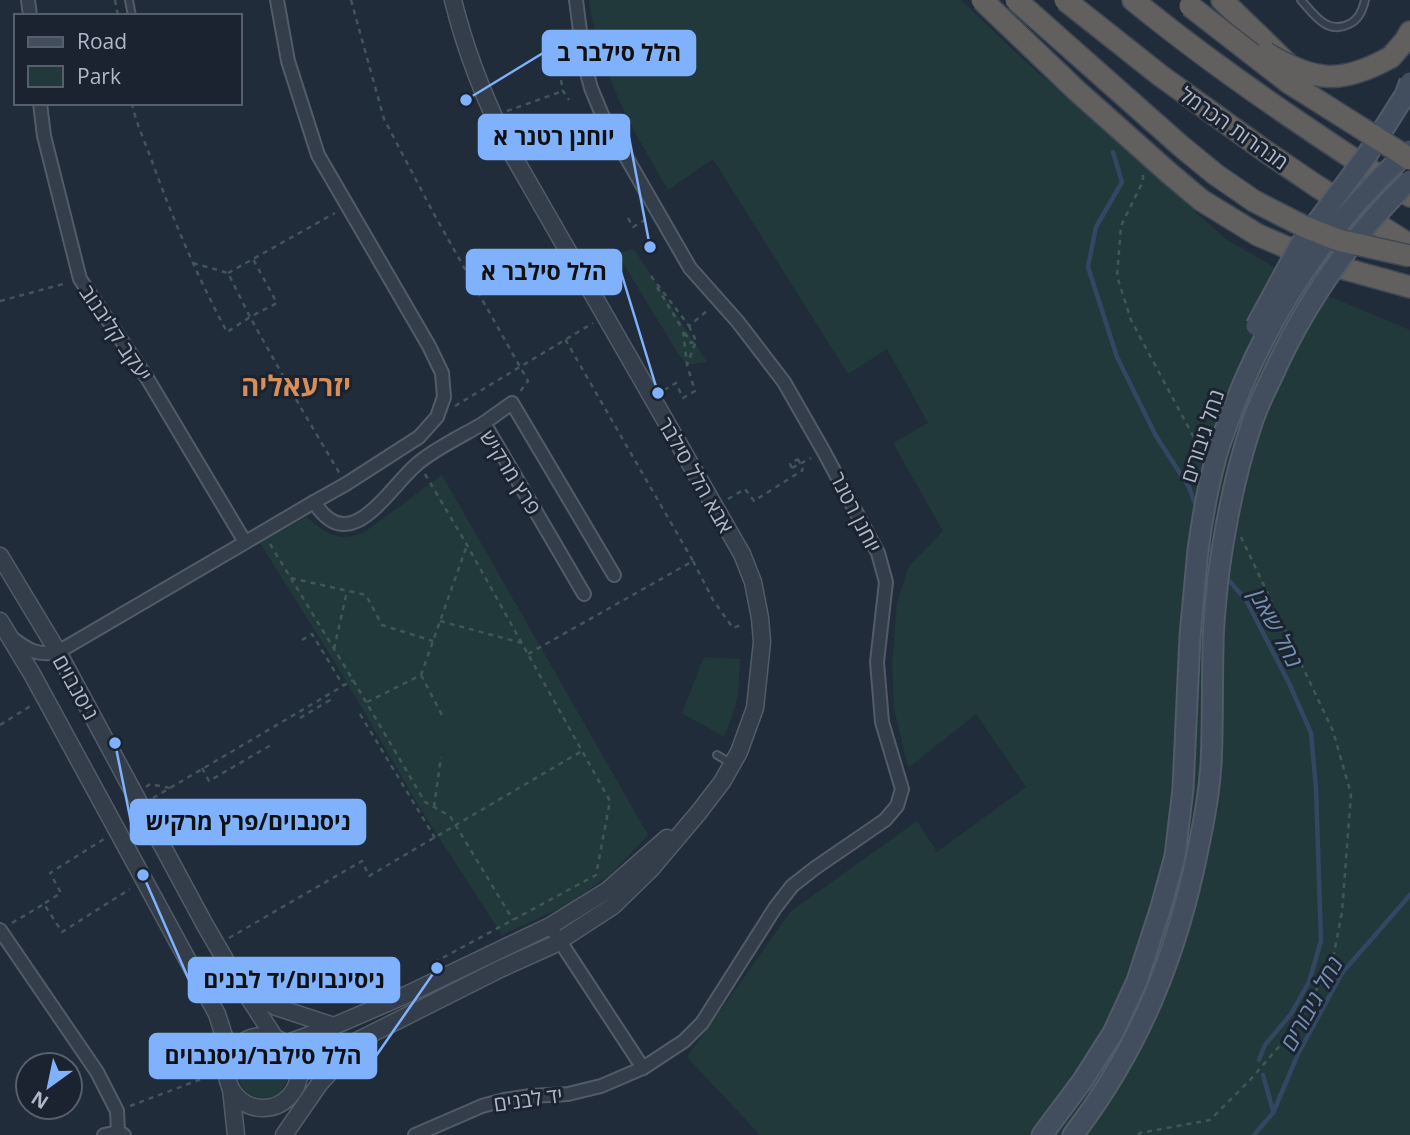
<svg xmlns="http://www.w3.org/2000/svg" width="1410" height="1135" font-family="'Open Sans','Noto Sans Hebrew',sans-serif">
	<style>
		.green { fill: #22393b }
		.lines { fill: none; stroke-linecap: round; stroke-linejoin: round }
		.stream { stroke: #334762; stroke-width: 4.5 }
		.service-casing { stroke: #525b68; stroke-width: 10 }
		.minor-casing { stroke: #525b68; stroke-width: 16 }
		.tertiary-casing { stroke: #525b68; stroke-width: 19 }
		.secondary-casing { stroke: #525b68; stroke-width: 23 }
		.trunk-casing { stroke: #3f4855; stroke-width: 24 }
		.path { stroke: #405658; stroke-width: 2.5; stroke-dasharray: 5 5; stroke-linecap: butt }
		.service { stroke: #343e4a; stroke-width: 6 }
		.minor { stroke: #343e4a; stroke-width: 12 }
		.tertiary { stroke: #343e4a; stroke-width: 16 }
		.secondary { stroke: #424d5e; stroke-width: 19 }
		.trunk { stroke: #62605e; stroke-width: 21 }
		.secondary-bridge-casing { stroke: #525b68; stroke-width: 23; stroke-linecap: butt }
		.trunk-bridge-casing { stroke: #3f4855; stroke-width: 24; stroke-linecap: butt }
		.path-bridge { stroke: #405658; stroke-width: 2.5; stroke-dasharray: 5 5; stroke-linecap: butt }
		.secondary-bridge { stroke: #424d5e; stroke-width: 19 }
		.trunk-bridge { stroke: #62605e; stroke-width: 21 }
		.labels { text-anchor: middle; dominant-baseline: central; stroke-width: 6; stroke-linejoin: round; paint-order: stroke }
		.street-label { font-size: 21px; fill: #afb8c7; stroke: #1a232f }
		.water-label { font-size: 23px; font-style: italic; fill: #758fb0; stroke: #1a232f }
		.district-label { font-size: 28px; font-weight: bold; fill: #d88e59; stroke: #1a232f }
		.leader { fill: none; stroke: #7fb1fc; stroke-width: 2.5 }
		.callout-dot { fill: #7fb1fc; stroke: #1a232f; stroke-width: 2.5 }
		.callout { fill: #7fb1fc; stroke: #7fb1fc; stroke-width: 2.5 }
		.callout-label { font-size: 23px; text-anchor: middle; font-weight: bold; fill: #111 }
	</style>
	<rect width="100%" height="100%" fill="#202c3a"/>
	<!-- green -->
	<g class="green">
		<path d="M589,0h372l63,60 203,180 87,50 96,40v805h-650l-73,-78 104,-146 126,-90 20,31 89,-65 -50,-73 -68,54 -14,-60 -2,-44 5,-61 12,-37 34,-35 -50,-88 35,-20 -41,-74 -39,25 -135,-215 -45,31c-36,-62 -69,-118 -79,-190z"/>
		<path d="M634,249l73,113 -20,3 -8,-10 -62,-102z"/>
		<path d="M442,475l206,360 -36,38 -43,31 -67,31 -82,-127 -78,-134 -82,-131 47,-26c19,17 33,27 59,14z"/>
		<path d="M704,657l36,2 -2,35 -6,23 -8,20 -42,-24z"/>
		<circle cx="263" cy="1073" r="25"/>
	</g>
	<g class="lines">
		<!-- stream -->
		<g class="stream">
			<path d="M1113,152l9,30 -26,45 -8,40 29,90 39,79 33,51 8,22"/>
			<path d="M1207,541l7,18"/>
			<path d="M1224,575l22,25 43,83 22,50 5,55 5,153 -12,41 -18,32 -26,31 -6,15"/>
			<path d="M1263,1075l10,36"/>
			<path d="M1254,1135l19,-22 25,-59 44,-81 68,-78"/>
		</g>
		<defs>
			<g id="service">
				<path d="M129,0l3,16"/>
				<path d="M1301,0c14,16 27,36 50,23 9,-5 12,-14 14,-23"/>
				<path d="M717,755l14,8"/>
			</g>
			<g id="minor">
				<path d="M28,0l2,16"/>
				<path d="M277,0l11,61 30,94 111,191 13,27 2,24 -7,20 -18,20 -73,47 -32,18"/>
				<path d="M40,103l4,33 36,143 67,99 98,164"/>
				<path d="M484,423l28,-20 102,172"/>
				<path d="M12,638c16,12 25,18 46,14l256,-150c36,57 73,-12 102,-37 16,-15 48,-30 68,-42l100,171"/>
				<path d="M550,926l93,142"/>
				<path d="M0,930l97,142 20,39 1,21"/>
				<path d="M104,1135l14,-3 6,3"/>
				<path d="M415,1135l67,-29 22,-6 26,-4 38,-2 33,-8 42,-18 41,-27 18,-18 73,-115 17,-22 23,-18 70,-48 12,-14 5,-17 -20,-67 -5,-60 9,-80 -8,-29 -54,-101 -40,-70 -46,-60 -48,-54 -87,-151 -12,-29 -7,-26 -8,-62"/>
			</g>
			<g id="tertiary">
				<path d="M0,556l58,96 147,273 29,50 41,63"/>
				<path d="M0,621l32,53 185,340 7,22 3,33"/>
				<path d="M246,985l17,14 13,8 58,19"/>
				<circle cx="263" cy="1072" r="36"/>
				<path d="M285,1044l49,-18 74,-32 142,-68 58,-36 59,-52"/>
				<path d="M299,1075l36,-23 165,-83 53,-24 60,-39 37,-36 49,-58 23,-30 17,-30 16,-44 7,-66 -2,-24 -7,-36 -11,-28 -231,-402c-25,-49 -45,-99 -58,-152"/>
				<path d="M231,1089l5,46"/>
				<path d="M284,1135l36,-52 34,-37"/>
			</g>
			<g id="secondary">
				<path d="M1042,1135l41,-55 30,-47 24,-52 24,-74 14,-51 8,-67 7,-153 8,-86"/>
				<path d="M1073,1135c66,-86 104,-180 125,-286 6,-27 11,-56 13,-84 2,-39 1,-79 2,-118 0,-23 3,-46 5,-69"/>
			</g>
			<g id="trunk">
				<path d="M1133,0c88,72 182,134 277,196"/>
				<path d="M1222,0l64,62"/>
				<path d="M1391,57l14,-16 5,-9"/>
				<path d="M1265,151l50,34 95,60"/>
				<path d="M1258,235l65,28 87,24"/>
			</g>
		</defs>
		<!-- service casing -->
		<use href="#service" class="service-casing"/>
		<!-- minor casing -->
		<use href="#minor" class="minor-casing"/>
		<!-- tertiary casing -->
		<use href="#tertiary" class="tertiary-casing"/>
		<!-- secondary casing -->
		<use href="#secondary" class="secondary-casing"/>
		<!-- trunk casing -->
		<use href="#trunk" class="trunk-casing"/>
		<!-- path -->
		<g class="path">
			<path d="M115,0l3,16"/>
			<path d="M351,0l33,119 50,95 94,167 -9,12"/>
			<path d="M561,80l2,11 6,9"/>
			<path d="M132,103c4,21 14,41 21,61 21,58 45,114 74,168l23,-15 51,91 39,66"/>
			<path d="M507,111l56,-20"/>
			<path d="M1143,175v6l-22,45 -4,50 14,44 69,129"/>
			<path d="M628,218l5,9 12,-7"/>
			<path d="M193,263l35,10 22,44 27,-14 -24,-44"/>
			<path d="M228,273l107,-60"/>
			<path d="M651,276l38,50 19,-16"/>
			<path d="M657,287l26,43"/>
			<path d="M0,301l67,-18"/>
			<path d="M689,326l7,15"/>
			<path d="M664,390l12,-7 7,15 12,-7 -8,-26 -4,-35 8,13 5,-2 -9,24"/>
			<path d="M455,406l138,-83"/>
			<path d="M792,468l19,-10"/>
			<path d="M792,468l-2,-4 8,-5"/>
			<path d="M425,474l42,71 143,256 -14,74 -161,87"/>
			<path d="M728,499l17,-10 9,12 49,-31"/>
			<path d="M270,544l83,136 72,122 25,14 63,104"/>
			<path d="M693,561l20,39 20,28 11,-4"/>
			<path d="M291,578l75,17 16,30 51,16"/>
			<path d="M440,621l82,22"/>
			<path d="M302,640l10,-6 31,51"/>
			<path d="M334,649l13,-58"/>
			<path d="M528,654l165,-93 -128,-222"/>
			<path d="M421,675l22,42"/>
			<path d="M367,702l54,-27 46,-130"/>
			<path d="M360,714l75,124"/>
			<path d="M300,718l30,-18 -3,-3"/>
			<path d="M0,725l32,-20"/>
			<path d="M202,768l7,13 62,-36"/>
			<path d="M146,787l4,-3 20,4"/>
			<path d="M153,798l200,-118"/>
			<path d="M434,807l7,-50"/>
			<path d="M45,903l16,-10 -11,-20 54,-34"/>
			<path d="M12,923l32,-19 18,28 68,-43"/>
			<path d="M229,938l133,-77 7,15 213,-125"/>
			<path d="M130,1106l82,-31"/>
			<path d="M1138,1135l2,-2 70,-13 40,-40 39,-45 43,-71 10,-52 9,-118 -18,-63 -92,-194"/>
		</g>
		<!-- service -->
		<use href="#service" class="service"/>
		<!-- minor -->
		<use href="#minor" class="minor"/>
		<!-- tertiary -->
		<use href="#tertiary" class="tertiary"/>
		<!-- secondary -->
		<use href="#secondary" class="secondary"/>
		<!-- trunk -->
		<use href="#trunk" class="trunk"/>
		<defs>
			<g id="secondary-bridge">
				<path d="M1256,326l44,-81 67,-90 38,-60 5,-13"/>
				<path d="M1198,550c4,-30 9,-59 17,-89 4,-17 11,-33 17,-50 38,-100 98,-190 178,-261"/>
				<path d="M1218,578c7,-53 17,-105 34,-155 5,-15 12,-30 19,-44 33,-75 80,-142 139,-199"/>
			</g>
			<g id="trunk-bridge">
				<path d="M982,0l95,91 92,82 32,27 57,35"/>
				<path d="M1016,0l166,147 33,27 39,27 49,25 35,14 72,16"/>
				<path d="M1065,0l96,76 104,75"/>
				<path d="M1190,6l98,76 122,77"/>
				<path d="M1266,53c48,29 75,32 125,4"/>
			</g>
		</defs>
		<!-- secondary-bridge casing -->
		<use href="#secondary-bridge" class="secondary-bridge-casing"/>
		<!-- trunk-bridge casing -->
		<use href="#trunk-bridge" class="trunk-bridge-casing"/>
		<!-- path-bridge -->
		<path class="path-bridge" d="M798,459l5,11"/>
		<!-- secondary-bridge -->
		<use href="#secondary-bridge" class="secondary-bridge"/>
		<!-- trunk-bridge -->
		<use href="#trunk-bridge" class="trunk-bridge"/>
	</g>
	<g class="labels">
		<!-- street labels -->
		<g class="street-label">
			<text transform="translate(1234 128) rotate(35)">מנהרות הכרמל</text>
			<text transform="translate(116 333) rotate(56)">יעקב קליבנוב</text>
			<text transform="translate(1202 436) rotate(-72)">נחל גיבורים</text>
			<text transform="translate(511 472) rotate(58)">פרץ מרקיש</text>
			<text transform="translate(696 475) rotate(60)">אבא הלל סילבר</text>
			<text transform="translate(856 512) rotate(63)">יוחנן רטנר</text>
			<text transform="translate(76 687) rotate(61)">ניסנבוים</text>
			<text transform="translate(528 1099) rotate(-8)">יד לבנים</text>
		</g>
		<!-- water labels -->
		<g class="water-label">
			<text transform="translate(1277 628) rotate(62)">נחל שאנן</text>
			<text transform="translate(1311 1003) rotate(-61)">נחל גיבורים</text>
		</g>
		<!-- district labels -->
		<g class="district-label">
			<text x="296" y="385">יזרעאליה</text>
		</g>
	</g>
	<!-- callouts -->
	<path class="leader" d="M466 100L543 53M650 247L629 137M658 393L621 272M115 743L131 822M143 875L189 980M437 968L376 1056"/>
	<g class="callout-dot">
		<circle cx="466" cy="100" r="7"/>
		<circle cx="650" cy="247" r="7"/>
		<circle cx="658" cy="393" r="7"/>
		<circle cx="115" cy="743" r="7"/>
		<circle cx="143" cy="875" r="7"/>
		<circle cx="437" cy="968" r="7"/>
	</g>
	<g class="callout">
		<rect x="543" y="31" width="152" height="44" rx="7"/>
		<rect x="479" y="115" width="150" height="44" rx="7"/>
		<rect x="467" y="250" width="154" height="44" rx="7"/>
		<rect x="131" y="800" width="234" height="44" rx="7"/>
		<rect x="189" y="958" width="210" height="44" rx="7"/>
		<rect x="150" y="1034" width="226" height="44" rx="7"/>
	</g>
	<g class="callout-label">
		<text x="619" y="61">הלל סילבר ב</text>
		<text x="554" y="145">יוחנן רטנר א</text>
		<text x="544" y="280">הלל סילבר א</text>
		<text x="248" y="830">ניסנבוים/פרץ מרקיש</text>
		<text x="294" y="988">ניסינבוים/יד לבנים</text>
		<text x="263" y="1064">הלל סילבר/ניסנבוים</text>
	</g>
	<!-- legend -->
	<rect x="14" y="14" width="228" height="91" fill="#1a232f" stroke="#565f6c" stroke-width="2"/>
	<rect x="28" y="37" width="35" height="10" fill="#424d5e" stroke="#565f6c" stroke-width="2"/>
	<text x="77" y="49" font-size="21" fill="#afb8c7">Road</text>
	<rect x="28" y="66" width="35" height="21" fill="#22393b" stroke="#565f6c" stroke-width="2"/>
	<text x="77" y="84" font-size="21" fill="#afb8c7">Park</text>
	<!-- north arrow -->
	<g transform="translate(49 1086) rotate(213)"><circle r="33" fill="#1a232f" stroke="#565f6c" stroke-width="2"/>
	<path d="M0-5L12 26L0 18L-12 26Z" fill="#7fb1fc"/>
	<text y="-10" font-size="19" font-weight="bold" text-anchor="middle" fill="#afb8c7">N</text>
	</g>
</svg>
